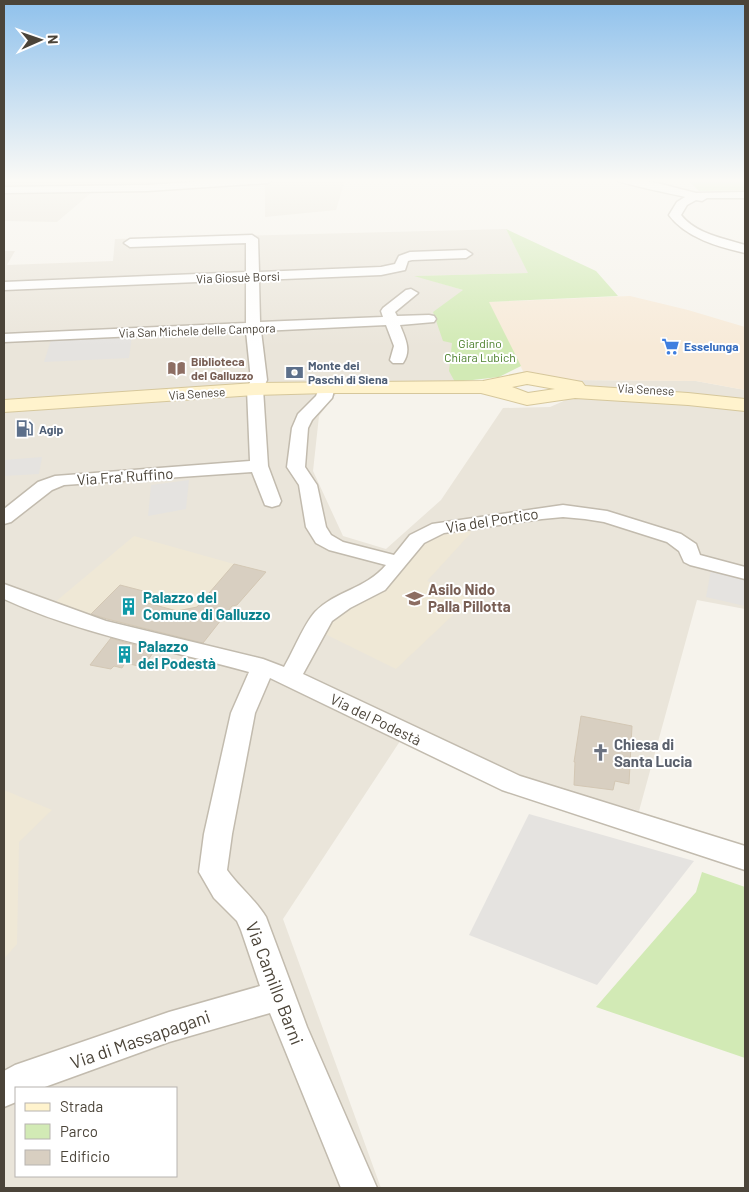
<svg xmlns="http://www.w3.org/2000/svg" width="749" height="1192" font-family="Barlow,sans-serif">
	<style>
		.residential { fill: #eae5da; fill-rule: evenodd }
		.commercial { fill: #f7ead8 }
		.education { fill: #efe8d6 }
		.green { fill: #d2eab5 }
		.parking { fill: #e5e3e0 }
		.building { fill: #d8cfc1; stroke: #d3c7b4 }
		.lines { fill: none; stroke-linecap: round; stroke-linejoin: round }
		.minor-casing { stroke: #c2bbae; stroke-width: 3 }
		.secondary-casing { stroke: #d6c79b; stroke-width: 2 }
		.minor { fill: #fff; fill-rule: evenodd }
		.secondary { fill: #fff3cd; fill-rule: evenodd }
		.labels { text-anchor: middle; dominant-baseline: central; stroke-width: 4; stroke-linejoin: round; paint-order: stroke }
		.far-street-label { font-size: 12px; fill: #4b4439; stroke: #fff }
		.far-park-label { font-size: 12px; fill: #4a7f2a; stroke: #fff }
		.far-shop-label { font-size: 12px; font-weight: bold; fill: #366cbe; stroke: #fff; text-anchor: start }
		.far-education-label { font-size: 12px; font-weight: bold; fill: #785e54; stroke: #fff; text-anchor: start }
		.far-service-label { font-size: 12px; font-weight: bold; fill: #4e5e75; stroke: #fff; text-anchor: start }
		.street-label { font-size: 15px; fill: #4b4439; stroke: #fff }
		.education-label { font-size: 15px; font-weight: bold; fill: #785e54; stroke: #fff; text-anchor: start }
		.culture-label { font-size: 15px; font-weight: bold; fill: #0d838f; stroke: #fff; text-anchor: start }
		.worship-label { font-size: 15px; font-weight: bold; fill: #5b616d; stroke: #fff; text-anchor: start }
		.near-street-label { font-size: 18px; fill: #4b4439; stroke: #fff }
	</style>
	<rect width="100%" height="100%" fill="#f6f3ec"/>
	<!-- residential -->
	<g class="residential">
		<path d="M4,180h341l-9,30 -71,7v-34l-173,9 -35,30 -53,-1z"/>
		<path d="M506,229l23,44 -112,3 46,14 -11,53 13,49 -127,-1 -19,25 -6,55 30,65 43,13 55,-49 62,-92 47,-1 16,-7 2,-20 128,1 49,9v219l-48,-9 -58,211 -149,-43 -82,-39 -125,190 98,269h-377v-937h11l-8,14 106,-4 2,-22zM16,1088h160v88h-160z"/>
	</g>
	<!-- commercial -->
	<path class="commercial" d="M630,296l58,14 57,17v63l-49,-9 -128,-1 -44,-7 -36,-71z"/>
	<!-- education -->
	<g class="education">
		<path d="M466,525l5,8 -44,48 43,18 -74,70 -77,-38 102,-89 15,-8z"/>
		<path d="M134,536l100,28 32,8 -29,33 -5,1 -33,41 -145,-44z"/>
		<path d="M4,790l48,20 -33,32 -2,102 -13,15z"/>
	</g>
	<!-- green -->
	<g class="green">
		<path d="M688,180h57v10l-46,1z"/>
		<path d="M506,229l90,42 22,25 -129,6 32,64 -22,11 -44,5 -6,-11 3,-28 -9,-2 -10,-29 30,-22 -49,-14 114,-3z"/>
		<path d="M702,872l43,15v171l-149,-51 100,-115z"/>
	</g>
	<!-- parking -->
	<g class="parking">
		<path d="M132,336l-3,22 -85,4 7,-22z"/>
		<path d="M42,457l-3,17 -35,2v-16z"/>
		<path d="M189,480l-3,29 -38,7 3,-31z"/>
		<path d="M711,570l34,8v28l-39,-9z"/>
		<path d="M529,814l165,47 -97,124 -128,-50z"/>
	</g>
	<!-- building -->
	<g class="building">
		<path d="M234,564l32,8 -29,33 -5,1 -29,37 -96,-24 -16,-5 29,-29 31,8 -7,9 33,9 20,-4z"/>
		<path d="M111,638l13,4 31,8 -12,17 -18,-4 -3,5 -8,-2 -3,3 -21,-4z"/>
		<path d="M581,716l51,10 -3,58 -14,-3 -2,9 -39,-5 1,-23h-1z"/>
	</g>
	<g class="lines">
		<defs>
			<g id="minor">
				<path d="M220,180h53l-5,3 -121,8 -143,2v-6l143,-2z"/>
				<path d="M617,180l36,2 43,11 49,-1v6h-38l-5,3 -6,-1 -9,5 -6,10c15,19 42,23 64,30v8c-26,-6 -59,-15 -76,-38l8,-13 8,-5c-11,-3 -64,-13 -68,-17z"/>
				<path d="M252,235l6,4 1,33 122,-5 14,-3 4,-8 11,-4 56,-2 6,4 -6,4 -54,2 -4,1 -3,9 -24,5 -122,5 1,42 123,-5 -2,-6 2,-3 23,-18 5,-1 7,4 -23,19 2,4 32,-1 5,1 2,3 -2,3 -34,3c5,13 12,25 3,38h-10l-3,-3 4,-14 -8,-21 -125,6 6,49 -4,9 5,77 13,35 -2,4 -7,2 -7,-2 -13,-33 -188,13 -12,5 -41,32 -7,2v-15l34,-27 17,-6 195,-15 -3,-72 4,-9 -5,-49 -242,11v-8l242,-11v-43l-242,10v-8l242,-10v-29l-116,4 -6,-4 6,-4z"/>
				<path d="M327,382l6,2 2,3 -3,11 -20,22 -4,8 -3,39 12,18 9,42 5,8 12,7 51,13 16,-20 22,-11 131,-19 44,6 74,23 15,10 4,11 45,12v12l-55,-14 -6,-3 -5,-11 -12,-9 -63,-20 -19,-3 -22,-2 -21,2 -98,14 -20,10 -39,47 -35,18 -18,13 -29,53 217,102 225,70v24l-243,-80 -232,-112 -15,35 -23,121 -5,36c12,17 28,29 39,47l41,110 70,161h-36l-71,-175 -101,29 -127,46h-26v14l-12,5v-36l11,-6 154,-53 91,-26 -19,-56 -4,-9 -23,-23 -15,-26 5,-38 27,-121 18,-41c-82,-23 -167,-37 -245,-73v-15l102,37 157,38 21,8c9,-15 20,-43 31,-55 20,-21 51,-23 71,-47l-57,-15 -13,-7 -10,-16 -7,-42 -12,-18 5,-39 6,-14 18,-18 5,-12z"/>
			</g>
			<path id="secondary" d="M527,372l55,10 3,4 103,7 57,6v12l-57,-6 -113,-7 -48,7 -46,-12h-154l-72,2 -251,17v-12l251,-17 228,-2zM527,384l28,5 -27,4 -16,-6z"/>
		</defs>
		<!-- minor casing -->
		<use href="#minor" class="minor-casing"/>
		<!-- secondary casing -->
		<use href="#secondary" class="secondary-casing"/>
		<!-- minor -->
		<use href="#minor" class="minor"/>
		<!-- secondary -->
		<use href="#secondary" class="secondary"/>
	</g>
	<!-- sky -->
	<linearGradient id="sky" x2="0" y2="1"><stop stop-color="#8fc1ec"/><stop offset="0.52" stop-color="#fbfaf6"/><stop offset="1" stop-color="#fbfaf6" stop-opacity="0"/></linearGradient>
	<rect width="749" height="347" fill="url(#sky)"/>
	<!-- icons -->
	<defs>
		<symbol id="supermarket-bare" viewBox="-9 -9 18 18"><path d="M-6-5.5h2.5l.6 2H6L4.5 2H-2.5L-4.4-4H-6ZM-1.5 3.2a1.3 1.3 0 1 0 .1 0ZM3 3.2a1.3 1.3 0 1 0 .1 0Z" fill="#3f7fe0" stroke="#fff" stroke-width="2.5" paint-order="stroke"/></symbol>
		<symbol id="library-bare" viewBox="-9 -9 18 18"><path d="M-6-4Q-3-5.5-.7-3.5V5Q-3 3-6 4ZM6-4Q3-5.5 .7-3.5V5Q3 3 6 4Z" fill="#8d6e63" stroke="#fff" stroke-width="2.5" paint-order="stroke"/></symbol>
		<symbol id="bank-bare" viewBox="-9 -9 18 18"><path d="M-6-4H6V4H-6ZM0-2.3a2.3 2.3 0 1 0 0 4.6a2.3 2.3 0 1 0 0-4.6Z" fill="#5c6f8a" stroke="#fff" stroke-width="2.5" paint-order="stroke"/></symbol>
		<symbol id="fuel-bare" viewBox="-9 -9 18 18"><path d="M-5.5-6h7V0h2V4h1.3V-2.5L3-4.5l.8-.8L6-3V5H2.5V1h-1V6h-7ZM-4.2-4.7v3.2H.2V-4.7Z" fill="#5c6f8a" stroke="#fff" stroke-width="2.5" paint-order="stroke"/></symbol>
		<symbol id="school-bare" viewBox="-9 -9 18 18"><path d="M0-5L7-2L0 1L-7-2ZM-4 1L0 2.5L4 1V4Q0 6-4 4Z" fill="#8d6e63" stroke="#fff" stroke-width="2.5" paint-order="stroke"/></symbol>
		<symbol id="building-bare" viewBox="-9 -9 18 18"><path d="M-4-6H4V6H1V3H-1V6H-4ZM-2.5-4.3h1.7v1.8h-1.7ZM.8-4.3h1.7v1.8H.8ZM-2.5-1h1.7V.8h-1.7ZM.8-1h1.7V.8H.8Z" fill="#0f9aa8" stroke="#fff" stroke-width="2.5" paint-order="stroke"/></symbol>
		<symbol id="church-bare" viewBox="-9 -9 18 18"><path d="M-1.2-6h2.4v3.5h3.3v2.4h-3.3V6h-2.4V-.1h-3.3v-2.4h3.3Z" fill="#6b7280" stroke="#fff" stroke-width="2.5" paint-order="stroke"/></symbol>
	</defs>
	<g fill-rule="evenodd">
		<use href="#supermarket-bare" x="658" y="334" width="25" height="25"/>
		<use href="#library-bare" x="164" y="356" width="25" height="25"/>
		<use href="#bank-bare" x="282" y="360" width="25" height="25"/>
		<use href="#fuel-bare" x="12" y="416" width="25" height="25"/>
		<use href="#school-bare" x="402" y="586" width="25" height="25"/>
		<use href="#building-bare" x="116" y="594" width="25" height="25"/>
		<use href="#building-bare" x="112" y="642" width="25" height="25"/>
		<use href="#church-bare" x="588" y="740" width="25" height="25"/>
	</g>
	<g class="labels">
		<!-- far-street labels -->
		<g class="far-street-label">
			<text transform="translate(238 277) rotate(-2)">Via Giosuè Borsi</text>
			<text transform="translate(197 330) rotate(-2)">Via San Michele delle Campora</text>
			<text transform="translate(646 389) rotate(3)">Via Senese</text>
			<text transform="translate(197 393) rotate(-4)">Via Senese</text>
		</g>
		<!-- far-park labels -->
		<g class="far-park-label">
			<text x="480" y="343">Giardino<tspan x="480" dy="14">Chiara Lubich</tspan></text>
		</g>
		<!-- far-shop labels -->
		<g class="far-shop-label">
			<text x="684" y="346">Esselunga</text>
		</g>
		<!-- far-education labels -->
		<g class="far-education-label">
			<text x="191" y="361">Biblioteca<tspan x="191" dy="14">del Galluzzo</tspan></text>
		</g>
		<!-- far-service labels -->
		<g class="far-service-label">
			<text x="308" y="365">Monte dei<tspan x="308" dy="14">Paschi di Siena</tspan></text>
			<text x="39" y="429">Agip</text>
		</g>
		<!-- street labels -->
		<g class="street-label">
			<text transform="translate(125 476) rotate(-4)">Via Fra' Ruffino</text>
			<text transform="translate(492 520) rotate(-9)">Via del Portico</text>
			<text transform="translate(376 719) rotate(26)">Via del Podestà</text>
		</g>
		<!-- education labels -->
		<g class="education-label">
			<text x="428" y="589">Asilo Nido<tspan x="428" dy="17">Palla Pillotta</tspan></text>
		</g>
		<!-- culture labels -->
		<g class="culture-label">
			<text x="143" y="597">Palazzo del<tspan x="143" dy="17">Comune di Galluzzo</tspan></text>
			<text x="138" y="646">Palazzo<tspan x="138" dy="17">del Podestà</tspan></text>
		</g>
		<!-- worship labels -->
		<g class="worship-label">
			<text x="614" y="744">Chiesa di<tspan x="614" dy="17">Santa Lucia</tspan></text>
		</g>
		<!-- near-street labels -->
		<g class="near-street-label">
			<text transform="translate(275 983) rotate(69)">Via Camillo Barni</text>
			<text transform="translate(140 1039) rotate(-19)">Via di Massapagani</text>
		</g>
	</g>
	<!-- border -->
	<rect width="749" height="1192" fill="none" stroke="#4b4439" stroke-width="10"/>
	<!-- legend -->
	<rect x="15" y="1087" width="162" height="90" fill="#ffffff" stroke="#b7b4b0"/>
	<rect x="25" y="1103" width="25" height="8" fill="#fff3cd" stroke="#b7b4b0"/>
	<text x="60" y="1112" font-size="15" fill="#4b4439">Strada</text>
	<rect x="25" y="1124" width="25" height="15" fill="#d2eab5" stroke="#b7b4b0"/>
	<text x="60" y="1137" font-size="15" fill="#4b4439">Parco</text>
	<rect x="25" y="1150" width="25" height="15" fill="#d8cfc1" stroke="#b7b4b0"/>
	<text x="60" y="1162" font-size="15" fill="#4b4439">Edificio</text>
	<!-- north arrow -->
	<g transform="translate(40 40) rotate(88)" stroke="#ffffff" stroke-width="4" paint-order="stroke">
	<path d="M0-4L9 19L0 12L-9 19Z" fill="#4b4439"/>
	<text y="-8" font-size="14" font-weight="bold" text-anchor="middle" fill="#4b4439">N</text>
	</g>
</svg>
